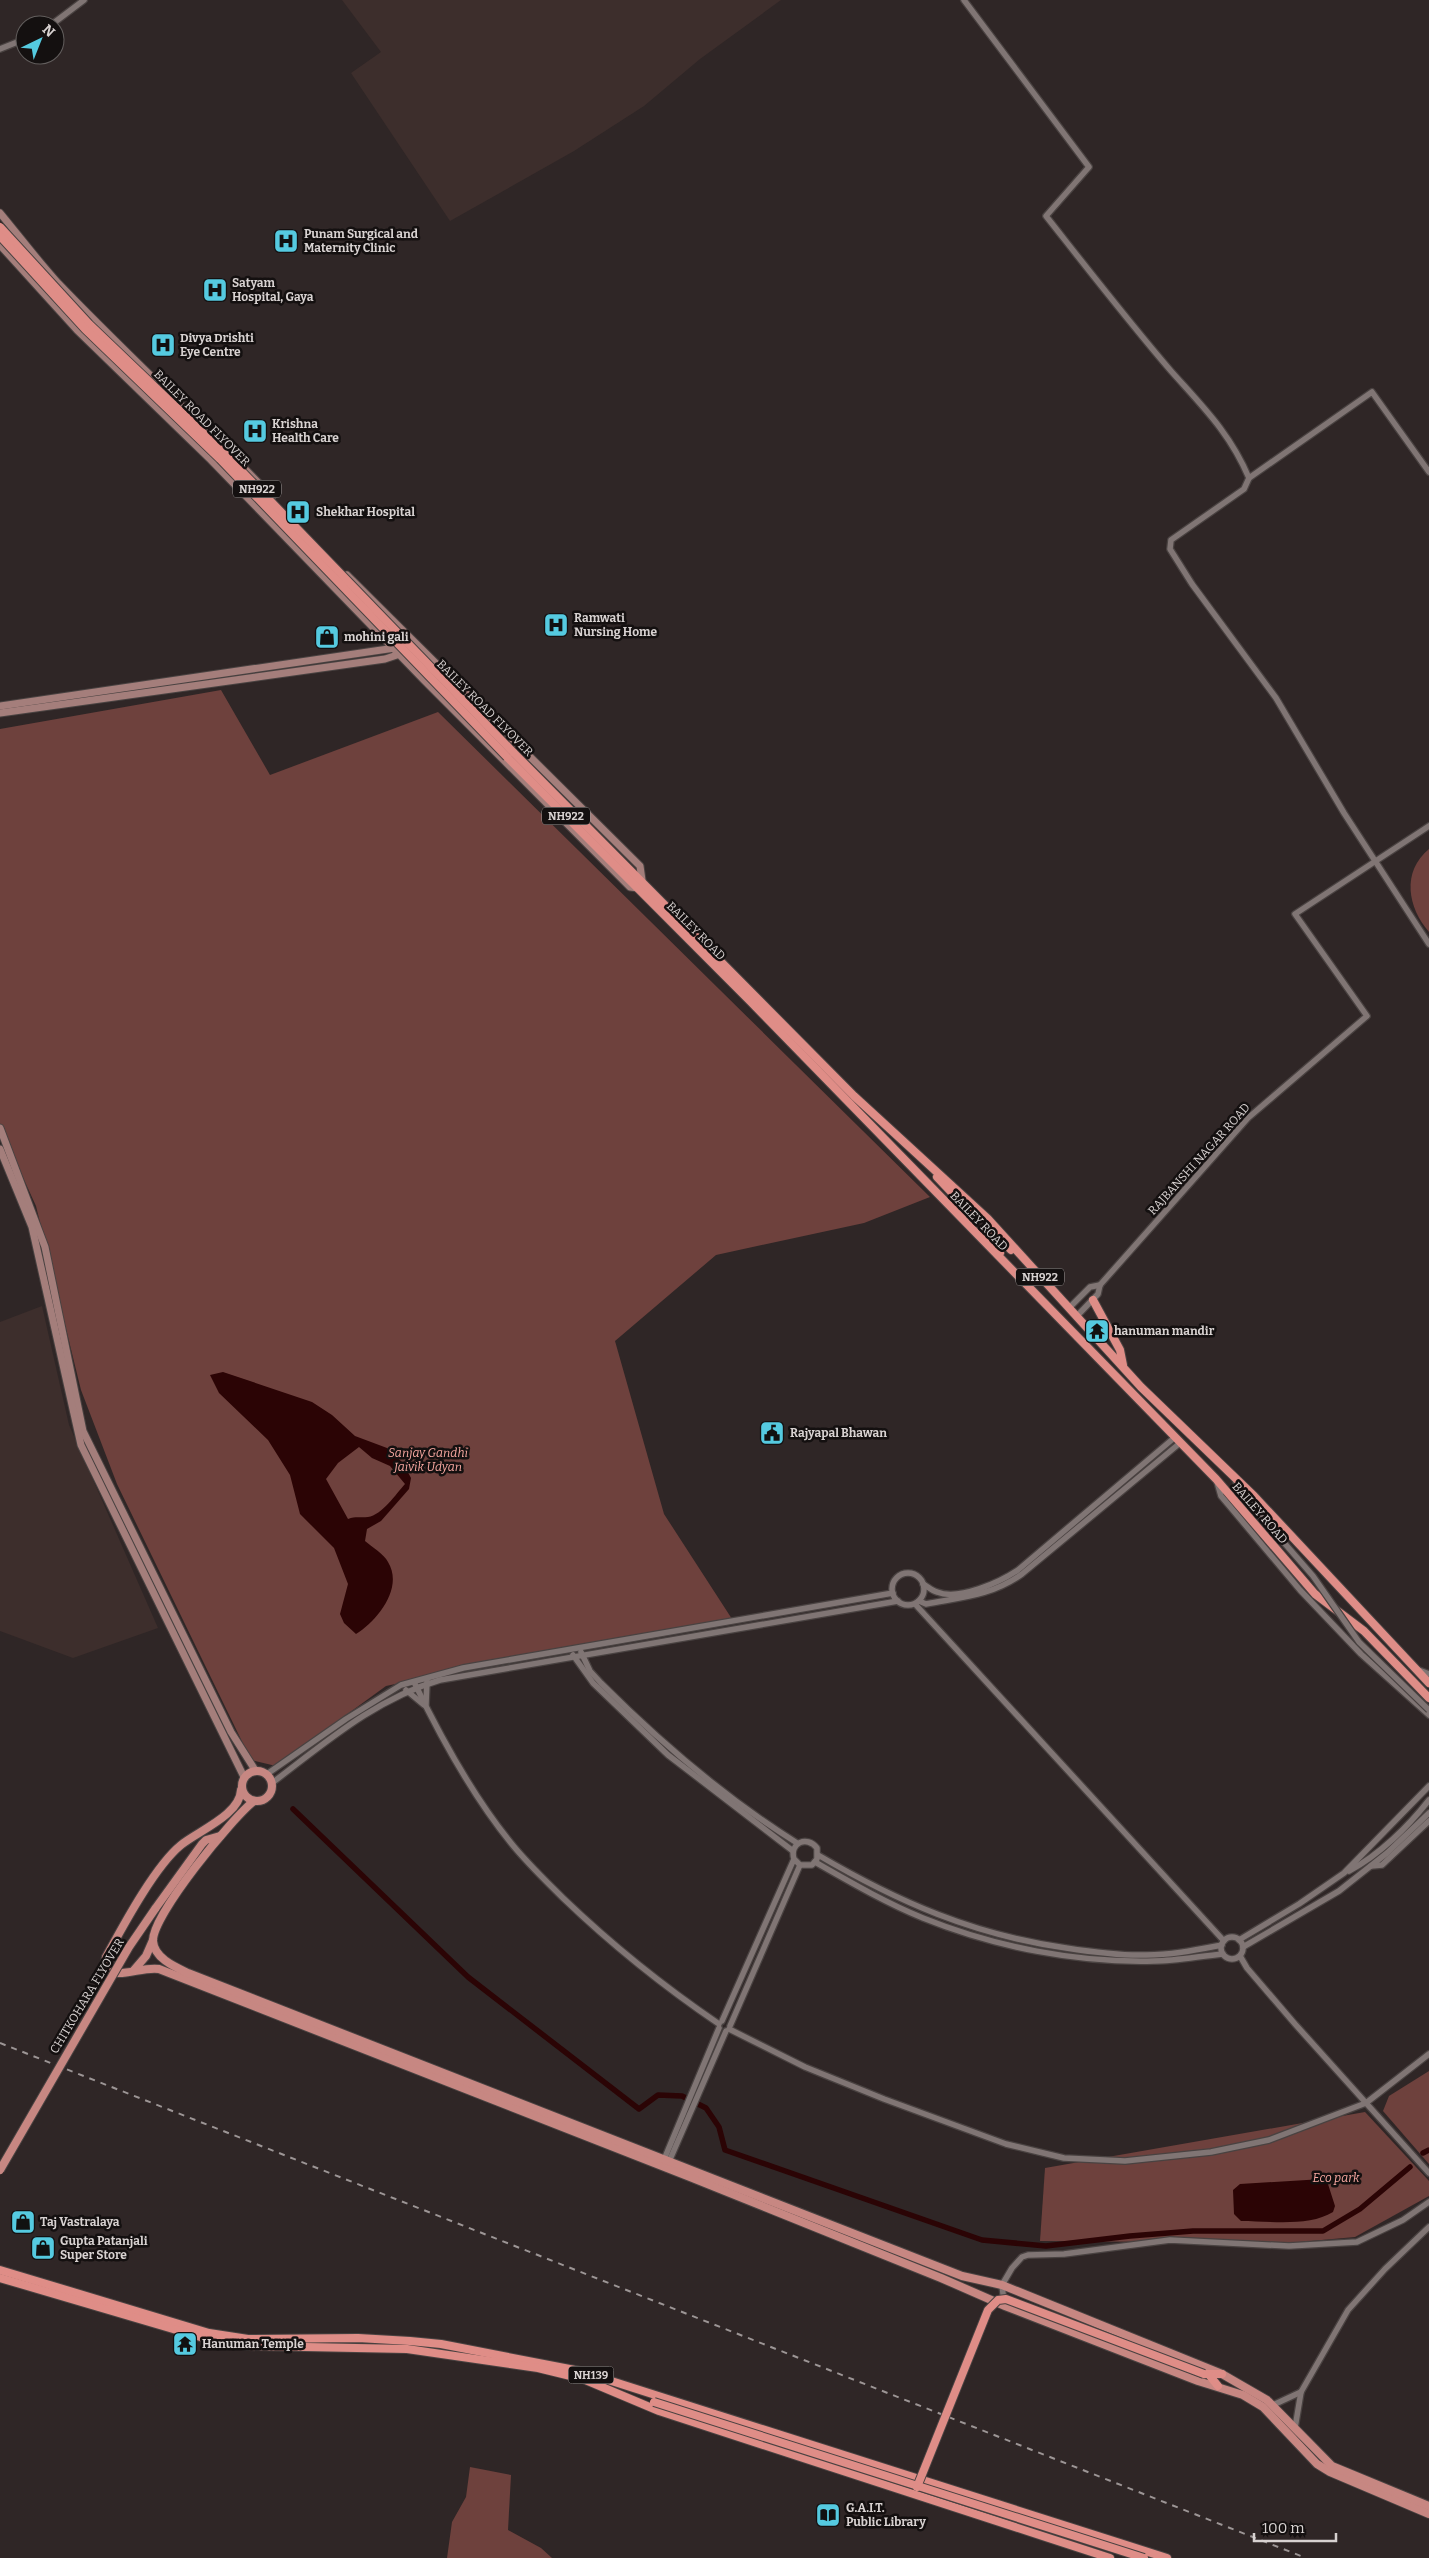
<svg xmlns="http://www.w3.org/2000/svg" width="1429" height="2558" font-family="Bitter,serif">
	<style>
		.built { fill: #3d2e2c }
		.green { fill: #6e413d }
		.water { fill: #2b0405; fill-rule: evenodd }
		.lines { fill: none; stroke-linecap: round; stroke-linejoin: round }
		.canal { stroke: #2b0405; stroke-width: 5.5 }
		.tertiary-casing { stroke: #494241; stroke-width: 8 }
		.secondary-casing { stroke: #494241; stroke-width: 9 }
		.primary-casing { stroke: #494241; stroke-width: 10 }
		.trunk-casing { stroke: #494241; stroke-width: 10 }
		.tertiary { stroke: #807574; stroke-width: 5.5 }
		.secondary { stroke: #a47e7b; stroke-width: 7 }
		.primary { stroke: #c78782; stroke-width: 8 }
		.trunk { stroke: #df8d87; stroke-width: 8 }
		.rail { stroke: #9c9595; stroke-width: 2; stroke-dasharray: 6 6; stroke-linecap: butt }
		.tertiary-bridge-casing { stroke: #494241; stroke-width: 8; stroke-linecap: butt }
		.primary-bridge-casing { stroke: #494241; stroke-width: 10; stroke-linecap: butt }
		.trunk-bridge-casing { stroke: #494241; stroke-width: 10; stroke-linecap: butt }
		.tertiary-bridge { stroke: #807574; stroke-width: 5.5 }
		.primary-bridge { stroke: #c78782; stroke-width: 8 }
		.trunk-bridge { stroke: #df8d87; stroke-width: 8 }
		.labels { text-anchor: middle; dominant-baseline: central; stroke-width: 5; stroke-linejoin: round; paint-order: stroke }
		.shield { fill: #141010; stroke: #9d9897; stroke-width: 1 }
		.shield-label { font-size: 11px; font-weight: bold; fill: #d8d2d1 }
		.poi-label { font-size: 12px; font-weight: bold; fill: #d8d2d1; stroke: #141010; text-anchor: start }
		.street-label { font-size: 12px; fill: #d8d2d1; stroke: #141010 }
		.park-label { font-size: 12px; font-style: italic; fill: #f8a8a1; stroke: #141010 }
	</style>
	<rect width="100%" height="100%" fill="#2f2626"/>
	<!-- built -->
	<g class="built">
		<path d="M342,0h439l-81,59 -56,47 -70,45 -124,70 -99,-148 30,-21z"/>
		<path d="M42,1306l27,119 89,203 -85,30 -73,-27v-309z"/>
	</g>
	<!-- green -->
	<g class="green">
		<path d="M221,690l49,85 168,-63 492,485 -66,26 -148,32 -101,86 49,173 68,105 -227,41 -119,26 -110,80 -25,-6 -134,-276 -36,-94 -45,-184 -36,-79v-398z"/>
		<path d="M1429,849v83c-21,-24 -28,-60 0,-83z"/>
		<path d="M1429,2071v93l-46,-53 6,-15z"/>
		<path d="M1365,2112l64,69v15l-74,41 -67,6 -248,-2 5,-73z"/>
		<path d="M470,2467l41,8 -3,55 33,18 11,10h-105l5,-36 14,-25z"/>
	</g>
	<!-- water -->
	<g class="water">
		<path d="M223,1372l89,30 20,13 23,21 32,12 16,15 8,15 -2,11 -28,32 -14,8 -2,12c7,6 19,13 23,21 16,26 -11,59 -32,72l-12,-11 -4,-9 8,-30 -14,-36 -34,-34 -10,-39 -22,-35 -49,-47 -9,-18zM359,1447l13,11 18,8 15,18c-9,10 -23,31 -37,33 -8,1 -12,-1 -20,2l-22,-40 12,-16z"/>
		<path d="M1323,2179l4,2 8,25 -2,6c-24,15 -64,9 -92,9l-7,-7 -1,-24 7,-6z"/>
	</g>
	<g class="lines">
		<!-- canal -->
		<g class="canal">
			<path d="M293,1809l175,168 171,132 19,-14 24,1 24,12 13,19 6,23 257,90 64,6 84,-10 63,-5h130l37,-22 50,-42"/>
			<path d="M1423,2153l6,-3"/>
		</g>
		<defs>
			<g id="tertiary">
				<path d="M964,0l125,167 -43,49c41,52 82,105 125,155 32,36 59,62 78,107l-5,11 -73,51 -1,9 22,35 84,114 68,115 85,131"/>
				<path d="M51,25l33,-25"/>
				<path d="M0,49l25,-10"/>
				<path d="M1249,478l123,-86 57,80"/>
				<path d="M1069,1308l21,-21 10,-2"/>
				<path d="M1076,1317l22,-23 2,-9 148,-167 119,-102 -72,-102 134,-88"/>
				<path d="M1235,1479l5,12 20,24"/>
				<path d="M1217,1482l4,14 79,94 61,64 68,61"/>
				<circle cx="908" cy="1589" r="16"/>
				<path d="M923,1584c4,2 9,7 14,8 22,9 63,-10 81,-22l156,-132"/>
				<path d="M919,1601l7,3c36,-7 65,-8 96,-30l158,-131"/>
				<path d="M915,1604l309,337"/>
				<path d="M581,1652l9,19 11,12c60,60 124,115 196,160"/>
				<path d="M573,1655l20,28 75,72 125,96"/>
				<path d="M1416,1669l13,5"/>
				<path d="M415,1684c27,56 57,111 96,159 16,20 34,37 52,55 49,47 100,88 156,126"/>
				<path d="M406,1690l18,15"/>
				<path d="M426,1704l1,-23"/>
				<path d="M267,1774l79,-55 55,-34 62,-17 430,-75"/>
				<path d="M272,1783c53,-40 103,-84 168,-103l458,-79"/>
				<path d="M818,1855c80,47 156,80 248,93 26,4 54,8 80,7 26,0 50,-5 76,-10"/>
				<path d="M815,1862c35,20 71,41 108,56 72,29 154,45 231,43 23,0 46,-5 69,-7"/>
				<path d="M1371,1866l11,-1 47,-44"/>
				<path d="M1349,1871c30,-16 59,-44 80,-71"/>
				<circle cx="1232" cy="1948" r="11"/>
				<path d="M1239,1940l60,-36 45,-31 85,-87"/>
				<path d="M1243,1947l96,-56 48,-38 42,-40"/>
				<path d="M1240,1956l7,12 48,56 134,149"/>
				<path d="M722,2021l72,-162c-5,-16 13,-24 23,-11v11l-5,6h-12l-6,-6"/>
				<path d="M730,2026l70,-161"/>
				<path d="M729,2029l76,38 79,32 122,45 58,14 61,3 86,-9 58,-12 97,-37 63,-49"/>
				<path d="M663,2162l56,-134"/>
				<path d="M668,2164l58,-133"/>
				<path d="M1004,2302l-2,-17 10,-17 10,-11 6,-2 36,-1 106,-14 119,6 68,-4 46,-22 26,-18"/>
				<path d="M1273,2405l28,-13"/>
				<path d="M1295,2428l6,-36 47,-82 37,-41 44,-42"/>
			</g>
			<g id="secondary">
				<path d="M0,213c19,23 38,48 58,70 70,73 145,141 214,214"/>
				<path d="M0,245l77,85 134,130 213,220 206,207 8,1"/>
				<path d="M347,575l293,291 2,14"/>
				<path d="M0,706l395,-58"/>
				<path d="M0,713l385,-54 18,-6"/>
				<path d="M0,1128l45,119 38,184 148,301 24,38"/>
				<path d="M0,1149l32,78 49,218 163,332"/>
			</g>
			<g id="primary">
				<circle cx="257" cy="1786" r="15"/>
				<path d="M241,1790c-1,25 -43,41 -60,55 -26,21 -58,81 -75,112l-2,10c12,14 37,-1 55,2l531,208 251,101 64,28 193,75 45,14 20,12 54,57 13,8 99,42"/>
				<path d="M254,1801c-21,16 -102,114 -101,140 1,17 22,26 35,32l774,303 40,9 220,89 45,26 65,66 97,40"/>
				<path d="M155,1909l47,-65 4,-4 14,-4"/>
				<path d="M134,1970l12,-14 7,-16"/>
			</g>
			<g id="trunk">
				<path d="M513,752l341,344 134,123 153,168 113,109 175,187"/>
				<path d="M507,757l243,244 466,478 99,115 49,37 65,67"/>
				<path d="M937,1177l35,37 -5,2 -12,-9"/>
				<path d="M1000,1253l-14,-16 1,-6 7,2 17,17"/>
				<path d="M1093,1300l27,50 3,15"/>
				<path d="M0,2270l209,63 39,6 110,-1 52,3 31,3 139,27 587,187"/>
				<path d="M0,2278l207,61 41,7 159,3 131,19 45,11 76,32 451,147"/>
				<path d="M1204,2374h18"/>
				<path d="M1210,2376l8,10"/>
			</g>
		</defs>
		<!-- tertiary casing -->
		<use href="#tertiary" class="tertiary-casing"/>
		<!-- secondary casing -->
		<use href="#secondary" class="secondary-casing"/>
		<!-- primary casing -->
		<use href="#primary" class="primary-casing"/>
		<!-- trunk casing -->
		<use href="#trunk" class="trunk-casing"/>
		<!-- tertiary -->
		<use href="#tertiary" class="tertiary"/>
		<!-- secondary -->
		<use href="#secondary" class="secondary"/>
		<!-- primary -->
		<use href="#primary" class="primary"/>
		<!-- trunk -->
		<use href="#trunk" class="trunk"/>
		<!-- rail -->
		<path class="rail" d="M0,2043l1306,515"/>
		<defs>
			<path id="tertiary-bridge" d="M1260,1515l53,61 46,66 70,68"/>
			<path id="primary-bridge" d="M0,2170l129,-223 26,-38"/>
			<g id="trunk-bridge">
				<path d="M0,227l89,97 135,129 289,299"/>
				<path d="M0,236l85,93 135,130 287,298"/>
				<path d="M654,2402l490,156"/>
				<path d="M917,2487l71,-177 10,-10 8,-1 198,75"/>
			</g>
		</defs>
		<!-- tertiary-bridge casing -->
		<use href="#tertiary-bridge" class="tertiary-bridge-casing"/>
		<!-- primary-bridge casing -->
		<use href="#primary-bridge" class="primary-bridge-casing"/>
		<!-- trunk-bridge casing -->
		<use href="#trunk-bridge" class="trunk-bridge-casing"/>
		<!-- tertiary-bridge -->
		<use href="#tertiary-bridge" class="tertiary-bridge"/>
		<!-- primary-bridge -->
		<use href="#primary-bridge" class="primary-bridge"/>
		<!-- trunk-bridge -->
		<use href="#trunk-bridge" class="trunk-bridge"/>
	</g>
	<!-- icons -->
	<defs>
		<symbol id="hospital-square" viewBox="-11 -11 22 22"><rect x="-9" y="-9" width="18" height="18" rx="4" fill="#55cae0" stroke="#141010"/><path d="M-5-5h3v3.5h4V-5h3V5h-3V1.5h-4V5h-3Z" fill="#111"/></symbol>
		<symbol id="shop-square" viewBox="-11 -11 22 22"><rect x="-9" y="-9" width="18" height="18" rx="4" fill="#55cae0" stroke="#141010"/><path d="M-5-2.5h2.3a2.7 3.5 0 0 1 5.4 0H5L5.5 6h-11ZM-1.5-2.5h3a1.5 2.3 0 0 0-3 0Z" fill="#111"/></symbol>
		<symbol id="temple-square" viewBox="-11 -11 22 22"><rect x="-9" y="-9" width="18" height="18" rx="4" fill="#55cae0" stroke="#141010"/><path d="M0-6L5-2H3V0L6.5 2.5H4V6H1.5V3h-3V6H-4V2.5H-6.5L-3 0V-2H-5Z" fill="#111"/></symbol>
		<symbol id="civic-square" viewBox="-11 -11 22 22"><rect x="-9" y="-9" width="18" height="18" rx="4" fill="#55cae0" stroke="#141010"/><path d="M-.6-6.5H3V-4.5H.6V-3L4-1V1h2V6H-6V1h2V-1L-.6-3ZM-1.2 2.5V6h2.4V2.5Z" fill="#111"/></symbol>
		<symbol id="library-square" viewBox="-11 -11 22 22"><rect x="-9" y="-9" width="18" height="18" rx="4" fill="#55cae0" stroke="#141010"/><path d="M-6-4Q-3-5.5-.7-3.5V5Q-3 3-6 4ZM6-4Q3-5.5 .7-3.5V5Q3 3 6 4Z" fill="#111"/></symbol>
	</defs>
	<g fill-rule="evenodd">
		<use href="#hospital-square" x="272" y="227" width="28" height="28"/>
		<use href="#hospital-square" x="201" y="276" width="28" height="28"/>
		<use href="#hospital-square" x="149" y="331" width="28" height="28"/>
		<use href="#hospital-square" x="241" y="417" width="28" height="28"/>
		<use href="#hospital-square" x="284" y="498" width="28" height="28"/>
		<use href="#hospital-square" x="542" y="611" width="28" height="28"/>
		<use href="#shop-square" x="313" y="623" width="28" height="28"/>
		<use href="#temple-square" x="1083" y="1317" width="28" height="28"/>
		<use href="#civic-square" x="758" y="1419" width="28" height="28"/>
		<use href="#shop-square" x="9" y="2208" width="28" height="28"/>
		<use href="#shop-square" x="29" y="2234" width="28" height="28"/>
		<use href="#temple-square" x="171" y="2330" width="28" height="28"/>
		<use href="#library-square" x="814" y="2501" width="28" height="28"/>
	</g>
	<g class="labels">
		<!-- shield labels -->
		<g class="shield">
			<rect x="233" y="480.5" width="48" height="17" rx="4"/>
			<rect x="542" y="807.5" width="48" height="17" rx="4"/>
			<rect x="1016" y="1268.5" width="48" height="17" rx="4"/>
			<rect x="568.5" y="2366.5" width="45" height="17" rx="4"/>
		</g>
		<g class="shield-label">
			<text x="257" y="489">NH922</text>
			<text x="566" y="816">NH922</text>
			<text x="1040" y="1277">NH922</text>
			<text x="591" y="2375">NH139</text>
		</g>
		<!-- poi labels -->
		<g class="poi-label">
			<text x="304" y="234">Punam Surgical and<tspan x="304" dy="14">Maternity Clinic</tspan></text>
			<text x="232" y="283">Satyam<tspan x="232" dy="14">Hospital, Gaya</tspan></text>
			<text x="180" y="338">Divya Drishti<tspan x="180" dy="14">Eye Centre</tspan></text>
			<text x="272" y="424">Krishna<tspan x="272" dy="14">Health Care</tspan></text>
			<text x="316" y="512">Shekhar Hospital</text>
			<text x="574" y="618">Ramwati<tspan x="574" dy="14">Nursing Home</tspan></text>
			<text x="344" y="637">mohini gali</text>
			<text x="1114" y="1331">hanuman mandir</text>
			<text x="790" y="1433">Rajyapal Bhawan</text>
			<text x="40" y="2222">Taj Vastralaya</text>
			<text x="60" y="2241">Gupta Patanjali<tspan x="60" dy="14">Super Store</tspan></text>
			<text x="202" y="2344">Hanuman Temple</text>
			<text x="846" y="2508">G.A.I.T.<tspan x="846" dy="14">Public Library</tspan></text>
		</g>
		<!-- street labels -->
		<g class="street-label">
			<text transform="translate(202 418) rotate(45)">BAILEY ROAD FLYOVER</text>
			<text transform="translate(485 708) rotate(45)">BAILEY ROAD FLYOVER</text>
			<text transform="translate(696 931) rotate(45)">BAILEY ROAD</text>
			<text transform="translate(1199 1159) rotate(-48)">RAJBANSHI NAGAR ROAD</text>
			<text transform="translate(979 1221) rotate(46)">BAILEY ROAD</text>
			<text transform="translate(1260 1513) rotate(49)">BAILEY ROAD</text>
			<text transform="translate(87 1996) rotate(-59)">CHITKOHARA FLYOVER</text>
		</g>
		<!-- park labels -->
		<g class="park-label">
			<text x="428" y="1453">Sanjay Gandhi<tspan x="428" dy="14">Jaivik Udyan</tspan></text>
			<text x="1336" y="2178">Eco park</text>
		</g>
	</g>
	<!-- north arrow -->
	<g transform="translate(40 40) rotate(43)"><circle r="24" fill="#141010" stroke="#625e5d"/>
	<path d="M0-4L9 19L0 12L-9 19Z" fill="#55cae0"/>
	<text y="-8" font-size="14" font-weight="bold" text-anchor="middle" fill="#d8d2d1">N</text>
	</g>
	<!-- scale -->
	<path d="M1254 2533v8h82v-8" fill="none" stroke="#d8d2d1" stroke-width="2.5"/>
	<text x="1262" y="2533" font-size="15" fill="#d8d2d1" stroke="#141010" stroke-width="4" paint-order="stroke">100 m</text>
</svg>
